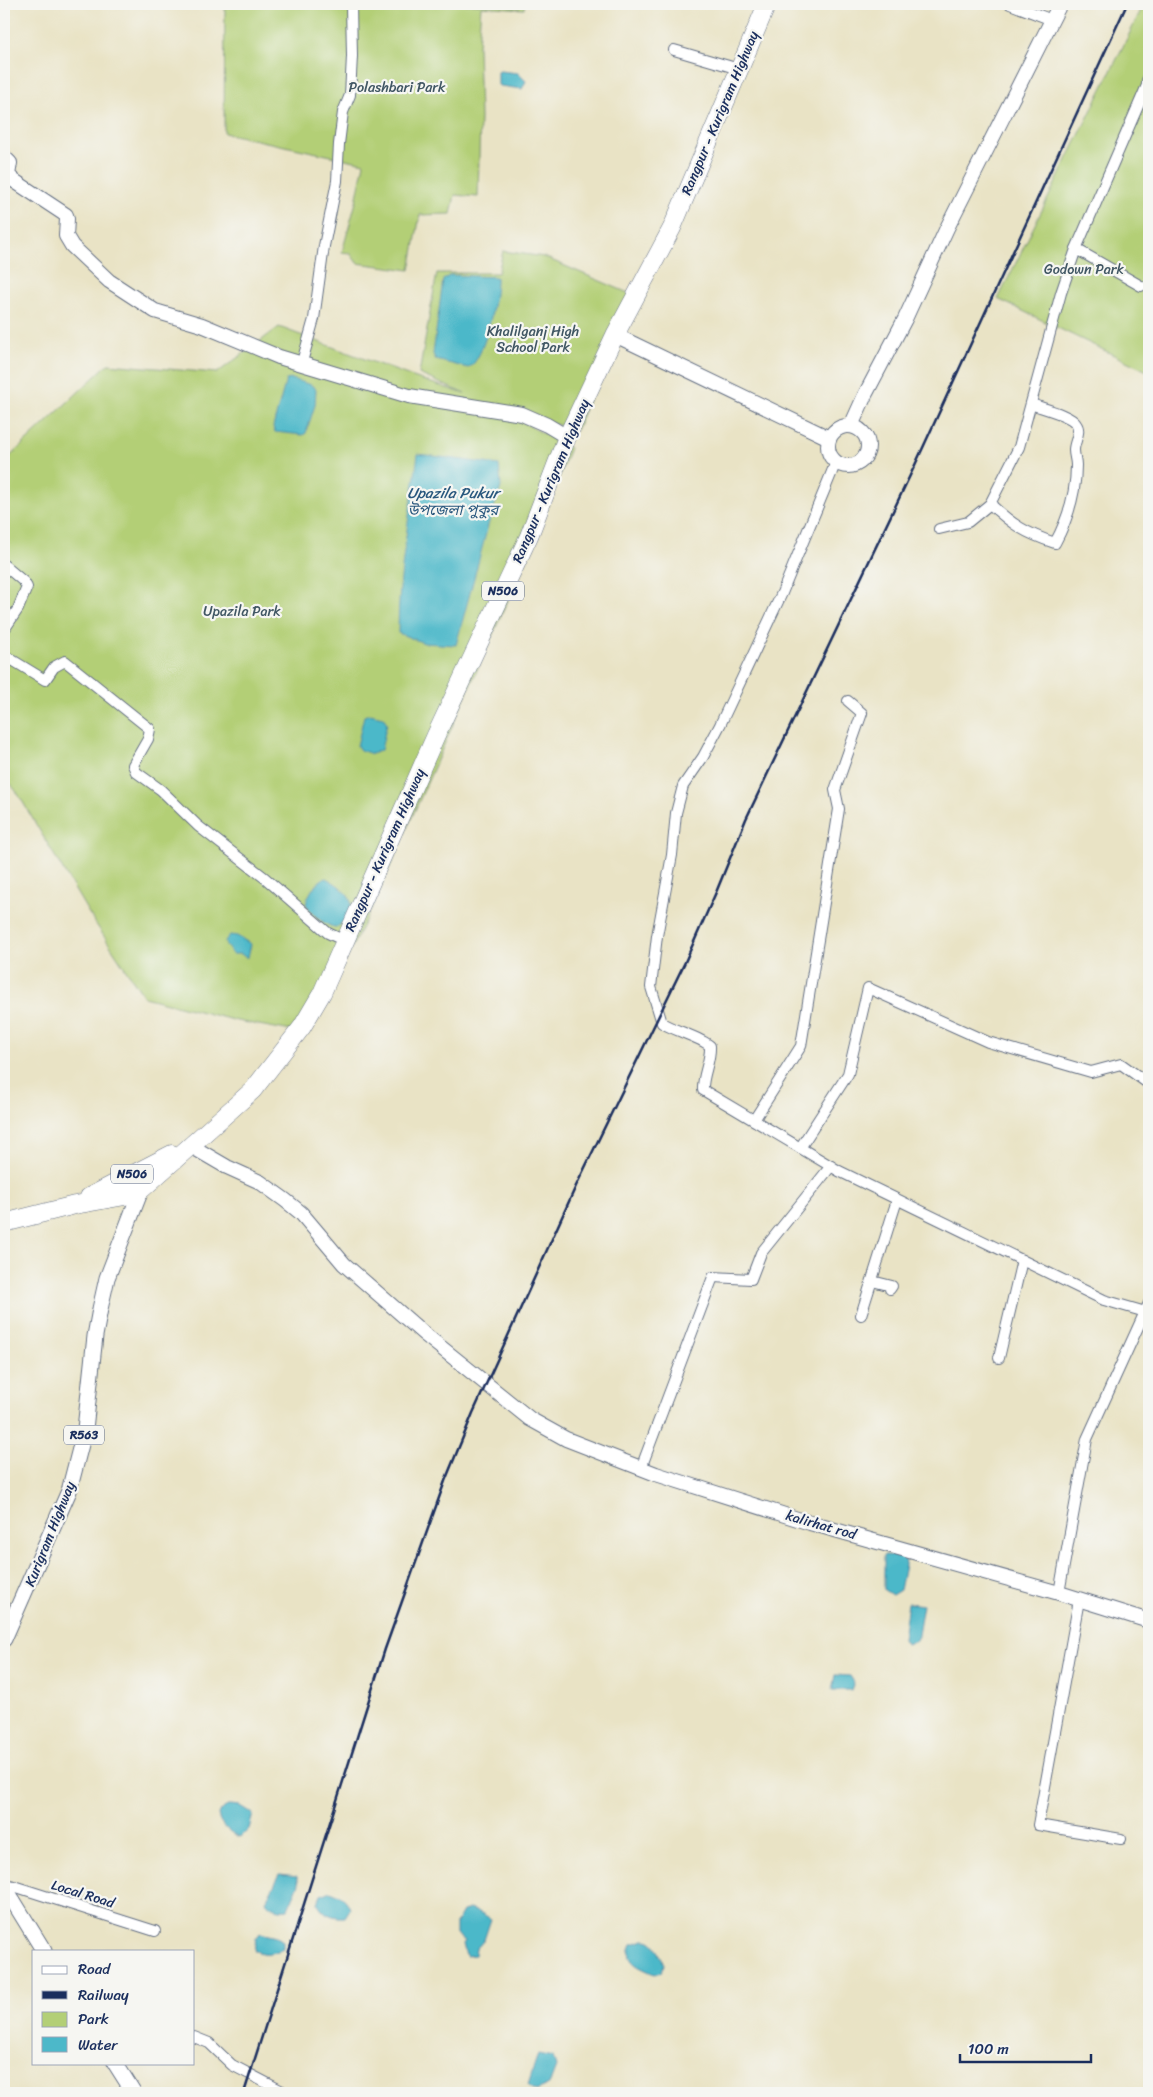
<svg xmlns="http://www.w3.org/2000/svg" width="1153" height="2097" font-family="Sriracha,'Noto Sans Bengali',sans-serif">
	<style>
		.green { fill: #b3cf76; stroke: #677f6a }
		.water { fill: #4cb8c9; stroke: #347494 }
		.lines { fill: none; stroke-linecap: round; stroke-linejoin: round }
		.street-casing { stroke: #636e82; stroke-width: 12 }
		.secondary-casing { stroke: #636e82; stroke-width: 16 }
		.primary-casing { stroke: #636e82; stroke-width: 17 }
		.highway-casing { stroke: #636e82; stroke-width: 19 }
		.street { stroke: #fff; stroke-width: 10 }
		.secondary { stroke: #fff; stroke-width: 14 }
		.primary { stroke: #fff; stroke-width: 15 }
		.highway { stroke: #fff; stroke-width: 18 }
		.rail { stroke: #1b2f5e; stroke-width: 2.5 }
		.labels { text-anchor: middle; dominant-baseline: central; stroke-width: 4.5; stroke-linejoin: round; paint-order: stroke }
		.shield { fill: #f6f6f2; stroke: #5d6b8a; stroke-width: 1 }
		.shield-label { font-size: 12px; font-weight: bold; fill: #1b2f5e }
		.park-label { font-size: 14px; fill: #415764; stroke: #f6f6f2 }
		.street-label { font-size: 14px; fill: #1b2f5e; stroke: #f6f6f2 }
		.water-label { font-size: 15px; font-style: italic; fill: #2a587e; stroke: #f6f6f2 }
	</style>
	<rect width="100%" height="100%" fill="#f6f6f2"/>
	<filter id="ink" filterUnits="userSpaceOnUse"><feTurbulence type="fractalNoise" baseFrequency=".02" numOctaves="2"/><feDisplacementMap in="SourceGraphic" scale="10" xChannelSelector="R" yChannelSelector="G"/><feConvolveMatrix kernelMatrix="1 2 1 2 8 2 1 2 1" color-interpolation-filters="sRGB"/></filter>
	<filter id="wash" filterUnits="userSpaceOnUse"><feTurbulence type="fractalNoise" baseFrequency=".0096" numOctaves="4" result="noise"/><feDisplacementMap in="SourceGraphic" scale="20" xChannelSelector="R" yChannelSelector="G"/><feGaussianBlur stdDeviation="1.12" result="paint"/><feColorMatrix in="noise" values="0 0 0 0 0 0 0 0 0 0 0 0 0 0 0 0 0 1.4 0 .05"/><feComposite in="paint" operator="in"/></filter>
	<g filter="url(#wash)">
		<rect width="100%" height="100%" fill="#e9e3c5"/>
		<!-- green -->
		<g class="green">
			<path d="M225,4h300l-1,5 -43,-3 -3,40 2,71 -2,80 -23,-2 -4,19 -31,1 -10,55 -53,-7 -7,-10 -8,-1 14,-50 8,-39 -140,-30z"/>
			<path d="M1144,4h5v368l-151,-73z"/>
			<path d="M503,251l41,6 89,38 -57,135 -79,-22 73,40 -35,91 -161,364 -66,131 -71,-13 -93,-24 -56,-85 -70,-118 -14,-19v-313l104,-98 109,9 62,-46 134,50 52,17 -46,-20 18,-101h61z"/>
		</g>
		<!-- water -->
		<g class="water">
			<path d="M500,71l18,2 8,8 -4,8 -22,-3 -2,-1v-13z"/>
			<path d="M450,275l46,2c1,18 -11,84 -28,91l-32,-8 -3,-6 10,-74z"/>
			<path d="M292,379l19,6 5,4 -1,16 -9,28 -3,2 -28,-3 -2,-5 13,-47z"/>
			<path d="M418,454l81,11 2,22 -12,35 -33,123 -32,-2 -26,-10c0,-60 12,-119 20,-179z"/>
			<path d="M370,714l13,3 4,6 -6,27 -9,4 -12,-4 -3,-4 7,-30z"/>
			<path d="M326,878c26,14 36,30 10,50 -11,-3 -25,-14 -30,-24 2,-10 11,-24 20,-26z"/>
			<path d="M230,935l7,1 14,8 -3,13h-3l-4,-3h-8l-7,-8 -1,-5z"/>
			<path d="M884,1555l18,1 4,4 -6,30 -8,5 -8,-5z"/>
			<path d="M908,1603l15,2 -6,36 -11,3 -3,-5z"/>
			<path d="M835,1675l15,1 4,6 -3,8h-19z"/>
			<path d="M230,1805l10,1 13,8 -4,15 -8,8c-10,-3 -22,-12 -23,-23l6,-6z"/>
			<path d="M280,1874l17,2 2,8 -11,25c-8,1 -18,-1 -22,-8z"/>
			<path d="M330,1891c10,3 17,8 20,18l-5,8c-12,1 -22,-3 -27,-14l3,-8z"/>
			<path d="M470,1909l13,5 8,5 -7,21 -8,9 -1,6 -9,1 -3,-12 2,-3 -9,-7v-11l7,-12z"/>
			<path d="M260,1933l17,4 6,4v8c-10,4 -19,7 -29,1l2,-11z"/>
			<path d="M644,1940c12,-1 15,14 20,24l-2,8 -8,2c-14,-7 -31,-11 -22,-30z"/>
			<path d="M538,2054l15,3 3,10 -7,18 -13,6 -8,-6z"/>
		</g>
	</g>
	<g filter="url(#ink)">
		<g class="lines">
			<defs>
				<g id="street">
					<path d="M1010,4l42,16"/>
					<path d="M674,50l65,19"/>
					<path d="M1076,249l72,-166"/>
					<path d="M302,362l12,-43 10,-73 13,-65 2,-37 4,-32 7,-17 2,-39 -1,-52"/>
					<path d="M836,462l-54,131 -62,132 -17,32 -20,29 -7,27 -4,42 -15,81 -6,51 11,36c13,8 38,14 48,23 1,15 -8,30 -7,44l136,81 265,129 45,13"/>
					<path d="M990,504c23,21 35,29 65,39 13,-24 21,-50 21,-78 0,-5 -2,-10 -2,-15 0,-9 8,-18 2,-26 -5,-9 -35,-16 -45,-20"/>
					<path d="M939,529l29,-7 22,-18 29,-57 42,-154 15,-44 65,37"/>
					<path d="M4,565l20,17 3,5 -9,22 -14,21"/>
					<path d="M4,655l41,25 9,-13 11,-6 85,68 -2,10 -15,26 3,7 25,18 37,36 67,52 63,55 17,8"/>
					<path d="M754,1120l47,-74 38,-237 -4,-19 27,-77 -14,-12"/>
					<path d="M800,1148l48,-74 20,-86 120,54 103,30 30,-8 28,20"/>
					<path d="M872,1281l20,5 -2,3"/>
					<path d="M861,1315l36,-115"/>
					<path d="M999,1358l23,-98"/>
					<path d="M641,1468l72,-191 38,2 10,-26 70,-87"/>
					<path d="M1059,1593l28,-154 62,-136"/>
					<path d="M1079,1600l-41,225 83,14"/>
					<path d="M4,1883l151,48"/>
					<path d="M194,2037l15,6 23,22 54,28"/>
				</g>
				<g id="secondary">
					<path d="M1149,81v5"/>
					<path d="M4,157l6,6 -2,12 5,5 53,35 1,4 -1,17 6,10 37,35 46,30 47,14 77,32 130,39 113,18 25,11 20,12"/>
					<path d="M615,335l214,103"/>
					<circle cx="848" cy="446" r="20"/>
					<path d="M851,426l14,-31 40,-76 42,-91 113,-224"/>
					<path d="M191,1146l36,21 33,15 25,18 16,13 43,51 79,69 107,86 36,20 90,35 154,49 249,70 90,28"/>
				</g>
				<g id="primary">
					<path d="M4,1639l65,-148 16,-62 10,-93 5,-27 7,-31 34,-88v-8"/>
					<path d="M4,1886l40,65"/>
					<path d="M115,2063l19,30"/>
				</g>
				<g id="highway">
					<path d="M89,1197l83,-43"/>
					<path d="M4,1223l71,-18 50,-9 16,-6 112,-100 49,-63 20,-34 114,-258 93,-199 38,-99 48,-102 57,-107 95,-224"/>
				</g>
			</defs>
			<!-- street casing -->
			<use href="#street" class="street-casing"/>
			<!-- secondary casing -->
			<use href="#secondary" class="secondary-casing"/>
			<!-- primary casing -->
			<use href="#primary" class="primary-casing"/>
			<!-- highway casing -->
			<use href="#highway" class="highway-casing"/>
			<!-- street -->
			<use href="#street" class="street"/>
			<!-- secondary -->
			<use href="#secondary" class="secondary"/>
			<!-- primary -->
			<use href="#primary" class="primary"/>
			<!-- highway -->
			<use href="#highway" class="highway"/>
			<!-- rail -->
			<path class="rail" d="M244,2093l141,-444 60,-168 28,-68 103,-227 109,-224 32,-72 29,-71 169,-354 212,-461"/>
		</g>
	</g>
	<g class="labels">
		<!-- shield labels -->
		<g class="shield">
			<rect x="482" y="581.5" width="42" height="19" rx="4"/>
			<rect x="111" y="1164.5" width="42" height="19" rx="4"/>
			<rect x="64" y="1425.5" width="40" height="19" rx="4"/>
		</g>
		<g class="shield-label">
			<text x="503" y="591">N506</text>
			<text x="132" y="1174">N506</text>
			<text x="84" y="1435">R563</text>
		</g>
		<!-- park labels -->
		<g class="park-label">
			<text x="397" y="87">Polashbari Park</text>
			<text x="1084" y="269">Godown Park</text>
			<text x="533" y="331">Khalilganj High<tspan x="533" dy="16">School Park</tspan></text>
			<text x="242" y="611">Upazila Park</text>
		</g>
		<!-- street labels -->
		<g class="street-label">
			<text transform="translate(720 113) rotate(-67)">Rangpur - Kurigram Highway</text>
			<text transform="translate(551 481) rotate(-67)">Rangpur - Kurigram Highway</text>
			<text transform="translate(385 850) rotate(-66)">Rangpur - Kurigram Highway</text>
			<text transform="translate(821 1525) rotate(16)">kalirhat rod</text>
			<text transform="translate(50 1534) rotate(-68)">Kurigram Highway</text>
			<text transform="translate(83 1894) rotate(17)">Local Road</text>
		</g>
		<!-- water labels -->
		<g class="water-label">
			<text x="453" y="493">Upazila Pukur<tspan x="453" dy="17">উপজেলা পুকুর</tspan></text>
		</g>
	</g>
	<!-- margin -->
	<rect width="1153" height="2097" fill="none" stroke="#f6f6f2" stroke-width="20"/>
	<!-- legend -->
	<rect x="32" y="1950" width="162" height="115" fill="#f6f6f2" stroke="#9ea6b7"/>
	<rect x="42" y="1966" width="25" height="8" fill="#ffffff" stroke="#9ea6b7"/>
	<text x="78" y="1974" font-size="15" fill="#1b2f5e">Road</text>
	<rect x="42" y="1991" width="25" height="8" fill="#1b2f5e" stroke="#9ea6b7"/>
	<text x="78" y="2000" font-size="15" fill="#1b2f5e">Railway</text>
	<rect x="42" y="2012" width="25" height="15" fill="#b3cf76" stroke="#9ea6b7"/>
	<text x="78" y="2024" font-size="15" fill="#1b2f5e">Park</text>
	<rect x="42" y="2037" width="25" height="15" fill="#4cb8c9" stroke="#9ea6b7"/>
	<text x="78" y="2050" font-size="15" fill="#1b2f5e">Water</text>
	<!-- scale -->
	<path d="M960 2054v8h131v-8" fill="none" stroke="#1b2f5e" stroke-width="2.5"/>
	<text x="968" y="2054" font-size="15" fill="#1b2f5e" stroke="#f6f6f2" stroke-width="4" paint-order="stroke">100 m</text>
</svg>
